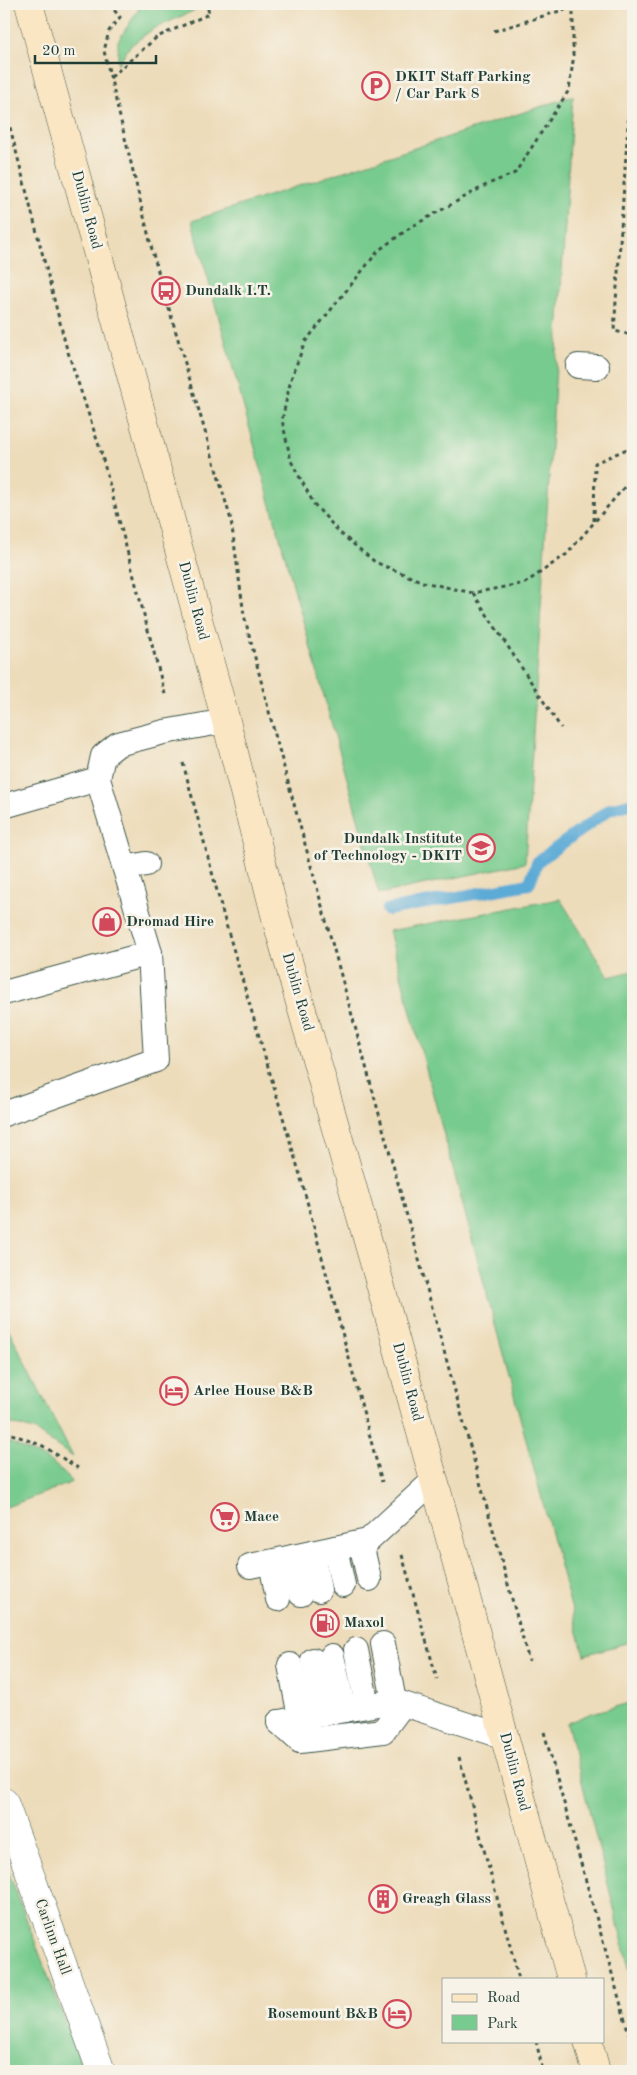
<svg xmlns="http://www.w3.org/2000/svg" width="637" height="2075" font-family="'Old Standard TT',serif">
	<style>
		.green { fill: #78cb8e; stroke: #4c8461 }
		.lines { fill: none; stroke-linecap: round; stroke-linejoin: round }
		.stream { stroke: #5caad6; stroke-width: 12 }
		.service-casing { stroke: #3e5548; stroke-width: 26 }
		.minor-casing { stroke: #3e5548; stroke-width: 29 }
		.secondary-casing { stroke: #3e5548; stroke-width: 29 }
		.path { stroke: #3e5548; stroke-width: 3; stroke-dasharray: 4 4; stroke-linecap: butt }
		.service { stroke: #fff; stroke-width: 24 }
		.minor { stroke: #fff; stroke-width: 28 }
		.secondary { stroke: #fbe6c4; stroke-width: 28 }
		.labels { text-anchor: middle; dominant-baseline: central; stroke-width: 5; stroke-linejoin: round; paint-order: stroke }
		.poi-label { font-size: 15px; font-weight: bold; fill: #1f3d34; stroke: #f7f3e8; text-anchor: start }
		.street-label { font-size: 15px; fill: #1f3d34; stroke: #f7f3e8 }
	</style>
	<rect width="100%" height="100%" fill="#f7f3e8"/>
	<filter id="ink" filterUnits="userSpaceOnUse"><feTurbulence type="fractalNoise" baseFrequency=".02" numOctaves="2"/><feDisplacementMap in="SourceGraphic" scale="10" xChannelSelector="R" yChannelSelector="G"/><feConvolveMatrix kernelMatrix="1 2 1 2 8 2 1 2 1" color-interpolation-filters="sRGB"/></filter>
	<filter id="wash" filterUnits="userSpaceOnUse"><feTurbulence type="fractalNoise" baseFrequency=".0096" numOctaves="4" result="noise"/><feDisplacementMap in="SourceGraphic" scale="20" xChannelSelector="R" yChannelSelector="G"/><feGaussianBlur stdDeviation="1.12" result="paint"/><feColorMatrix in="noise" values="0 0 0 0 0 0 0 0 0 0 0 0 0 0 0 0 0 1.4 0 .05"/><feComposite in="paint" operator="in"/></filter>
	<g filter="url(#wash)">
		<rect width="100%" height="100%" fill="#eddcba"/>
		<!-- green -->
		<g class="green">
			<path d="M134,4h65l1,4 -47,21 -23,17 -12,18v-23l21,-32z"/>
			<path d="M573,96l-48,767 -146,31 -187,-673z"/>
			<path d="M560,899l49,78 24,-6v670l-49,14 -195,-724z"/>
			<path d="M4,1320l69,137 -39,-27 -30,-8z"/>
			<path d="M4,1442l7,1 41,19 21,20 -69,26z"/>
			<path d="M633,1702v281l-66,-260 25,-10z"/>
			<path d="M4,1860l80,211h-80z"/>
		</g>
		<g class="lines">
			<!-- stream -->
			<path class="stream" d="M387,910l142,-26 9,-23 72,-52 23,-6"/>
		</g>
	</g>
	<g filter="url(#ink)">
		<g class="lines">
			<defs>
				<g id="service">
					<path d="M578,366l19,1"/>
					<path d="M4,806l94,-27"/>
					<path d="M125,868l21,-4"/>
					<path d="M4,993l146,-40"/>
					<path d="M4,1114l152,-54 -6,-107 -52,-174 5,-23 15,-12 46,-12 62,-11"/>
					<path d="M361,1543l8,36"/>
					<path d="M335,1548l8,37"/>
					<path d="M312,1553l7,37"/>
					<path d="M293,1557l8,37"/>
					<path d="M271,1562l7,37"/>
					<path d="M250,1566l118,-25 66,-61"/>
					<path d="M383,1644l11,57"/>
					<path d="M356,1650l11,55"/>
					<path d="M332,1656l12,54"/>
					<path d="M313,1660l10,54"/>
					<path d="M290,1665l10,52"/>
					<path d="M279,1722l115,-21 111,36"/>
					<path d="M279,1722l21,19 83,-10 20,-27"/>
				</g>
				<path id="minor" d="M4,1802l97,269"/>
				<g id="secondary">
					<path d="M29,4l197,717 51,201 102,358 192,699"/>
					<path d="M588,2041l8,30"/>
				</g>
			</defs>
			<!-- service casing -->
			<use href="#service" class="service-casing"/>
			<!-- minor casing -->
			<use href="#minor" class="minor-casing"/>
			<!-- secondary casing -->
			<use href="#secondary" class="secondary-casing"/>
			<!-- path -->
			<g class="path">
				<path d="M109,4l11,13 -11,14 -5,20 49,203 78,266 13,95 30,116 255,930"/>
				<path d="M573,4v57l-4,29 -54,83 -27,11 -77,43 -32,23 -74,92 -14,37 -9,41 9,41 23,43 26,29 35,29 48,20 50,11 52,-10 42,-29 66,-77"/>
				<path d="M494,31l79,-24"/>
				<path d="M111,77l46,-40 52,-23 -2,-10"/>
				<path d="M633,79l-2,2 -17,250 19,4"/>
				<path d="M4,104l62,242 35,106 65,246"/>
				<path d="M594,521l1,-58 32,-14"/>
				<path d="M473,593l88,135"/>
				<path d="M183,763l42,158 75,254 82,307"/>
				<path d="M4,1431l39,15 35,22"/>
				<path d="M402,1555l35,124"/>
				<path d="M544,1732l89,316"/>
				<path d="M459,1757l60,222"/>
				<path d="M536,2041l7,30"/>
			</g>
			<!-- service -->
			<use href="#service" class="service"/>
			<!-- minor -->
			<use href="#minor" class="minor"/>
			<!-- secondary -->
			<use href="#secondary" class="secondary"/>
		</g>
	</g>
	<!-- icons -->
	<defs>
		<symbol id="parking-ring" viewBox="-11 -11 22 22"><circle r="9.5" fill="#f7f3e8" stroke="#d1495b" stroke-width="1.5"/><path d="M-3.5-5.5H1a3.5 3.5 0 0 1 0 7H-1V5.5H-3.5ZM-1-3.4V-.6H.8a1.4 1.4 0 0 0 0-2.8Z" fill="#d1495b"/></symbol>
		<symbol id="bus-ring" viewBox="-11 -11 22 22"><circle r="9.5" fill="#f7f3e8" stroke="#d1495b" stroke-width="1.5"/><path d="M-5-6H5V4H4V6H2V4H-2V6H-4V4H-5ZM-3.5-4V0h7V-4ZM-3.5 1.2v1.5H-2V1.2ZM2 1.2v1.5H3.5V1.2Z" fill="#d1495b"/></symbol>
		<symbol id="university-ring" viewBox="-11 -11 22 22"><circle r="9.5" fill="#f7f3e8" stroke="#d1495b" stroke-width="1.5"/><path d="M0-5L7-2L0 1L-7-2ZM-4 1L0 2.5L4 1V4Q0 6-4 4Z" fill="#d1495b"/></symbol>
		<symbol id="shop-ring" viewBox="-11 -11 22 22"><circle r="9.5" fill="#f7f3e8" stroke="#d1495b" stroke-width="1.5"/><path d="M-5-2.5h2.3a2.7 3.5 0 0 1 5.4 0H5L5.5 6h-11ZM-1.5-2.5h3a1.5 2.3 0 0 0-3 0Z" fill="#d1495b"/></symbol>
		<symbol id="hotel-ring" viewBox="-11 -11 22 22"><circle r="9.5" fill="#f7f3e8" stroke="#d1495b" stroke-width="1.5"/><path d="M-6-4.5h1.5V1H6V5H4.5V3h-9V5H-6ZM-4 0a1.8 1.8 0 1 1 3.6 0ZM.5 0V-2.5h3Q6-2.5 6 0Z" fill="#d1495b"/></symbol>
		<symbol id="supermarket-ring" viewBox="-11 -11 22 22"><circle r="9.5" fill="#f7f3e8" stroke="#d1495b" stroke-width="1.5"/><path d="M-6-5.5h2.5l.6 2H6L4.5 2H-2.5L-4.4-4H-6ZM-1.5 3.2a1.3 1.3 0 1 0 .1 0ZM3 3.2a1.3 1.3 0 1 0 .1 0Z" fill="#d1495b"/></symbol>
		<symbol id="fuel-ring" viewBox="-11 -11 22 22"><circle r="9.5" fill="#f7f3e8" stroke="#d1495b" stroke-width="1.5"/><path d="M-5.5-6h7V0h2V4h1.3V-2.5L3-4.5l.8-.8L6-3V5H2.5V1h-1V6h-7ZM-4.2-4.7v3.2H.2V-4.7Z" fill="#d1495b"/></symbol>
		<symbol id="building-ring" viewBox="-11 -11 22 22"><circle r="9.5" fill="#f7f3e8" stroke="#d1495b" stroke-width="1.5"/><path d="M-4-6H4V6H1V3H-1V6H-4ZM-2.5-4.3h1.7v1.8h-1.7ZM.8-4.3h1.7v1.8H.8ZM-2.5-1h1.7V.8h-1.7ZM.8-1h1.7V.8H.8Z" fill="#d1495b"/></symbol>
	</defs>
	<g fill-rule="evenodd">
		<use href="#parking-ring" x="360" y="70" width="32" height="32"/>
		<use href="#bus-ring" x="150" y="275" width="32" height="32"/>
		<use href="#university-ring" x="465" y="832" width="32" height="32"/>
		<use href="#shop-ring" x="91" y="906" width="32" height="32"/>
		<use href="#hotel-ring" x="158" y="1375" width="32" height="32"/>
		<use href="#supermarket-ring" x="209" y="1501" width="32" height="32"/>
		<use href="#fuel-ring" x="309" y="1607" width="32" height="32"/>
		<use href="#building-ring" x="367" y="1883" width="32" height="32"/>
		<use href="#hotel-ring" x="381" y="1998" width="32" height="32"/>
	</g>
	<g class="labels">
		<!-- poi labels -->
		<g class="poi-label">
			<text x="395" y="77">DKIT Staff Parking<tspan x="395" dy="17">/ Car Park 8</tspan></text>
			<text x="185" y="291">Dundalk I.T.</text>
			<text x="462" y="839" text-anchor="end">Dundalk Institute<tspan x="462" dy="17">of Technology - DKIT</tspan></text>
			<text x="126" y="922">Dromad Hire</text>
			<text x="193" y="1391">Arlee House B&amp;B</text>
			<text x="244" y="1517">Mace</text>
			<text x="344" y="1623">Maxol</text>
			<text x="402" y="1899">Greagh Glass</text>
			<text x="378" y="2014" text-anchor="end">Rosemount B&amp;B</text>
		</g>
		<!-- street labels -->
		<g class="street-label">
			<text transform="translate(86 210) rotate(75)">Dublin Road</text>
			<text transform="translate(193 601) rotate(75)">Dublin Road</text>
			<text transform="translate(297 992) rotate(74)">Dublin Road</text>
			<text transform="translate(407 1382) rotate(75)">Dublin Road</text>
			<text transform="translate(514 1772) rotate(75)">Dublin Road</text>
			<text transform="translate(52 1937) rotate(70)">Carlinn Hall</text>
		</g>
	</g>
	<!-- margin -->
	<rect width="637" height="2075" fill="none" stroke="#f7f3e8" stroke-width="20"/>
	<!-- legend -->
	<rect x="442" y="1978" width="162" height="65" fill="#f7f3e8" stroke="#a1aaa0"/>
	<rect x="452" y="1994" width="25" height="8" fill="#fbe6c4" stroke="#a1aaa0"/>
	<text x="487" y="2002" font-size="15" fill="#1f3d34">Road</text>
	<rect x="452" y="2015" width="25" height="15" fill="#78cb8e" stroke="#a1aaa0"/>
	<text x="487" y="2028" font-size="15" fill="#1f3d34">Park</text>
	<!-- scale -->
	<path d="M35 55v8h121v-8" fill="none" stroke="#1f3d34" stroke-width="2.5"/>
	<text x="42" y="55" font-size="15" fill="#1f3d34" stroke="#f7f3e8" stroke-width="4" paint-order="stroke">20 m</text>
</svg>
